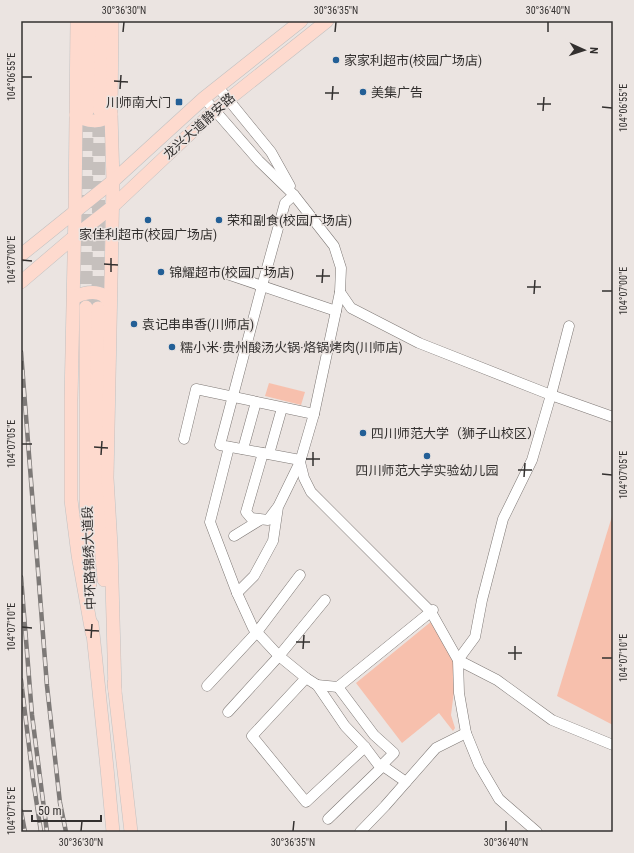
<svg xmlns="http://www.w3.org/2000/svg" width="634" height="853" font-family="'Roboto Condensed','Noto Sans SC',sans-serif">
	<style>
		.green { fill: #f7c0ad }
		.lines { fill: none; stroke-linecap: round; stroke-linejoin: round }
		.major-tunnel { stroke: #c6c0bd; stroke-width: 13; stroke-dasharray: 13 6; stroke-linecap: butt }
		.minor-casing { stroke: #7e7875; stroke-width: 11 }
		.major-casing { stroke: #c2c1c1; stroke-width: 14 }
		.minor { stroke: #fff; stroke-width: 10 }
		.major { stroke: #fedace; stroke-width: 13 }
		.rail-casing { stroke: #7d7977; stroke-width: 4.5 }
		.rail { stroke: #ebe4e1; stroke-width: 3; stroke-dasharray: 9; stroke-linecap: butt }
		.ticks { fill: none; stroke: #33302f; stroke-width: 1.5 }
		.poi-dot { fill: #235f96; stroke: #ebe4e1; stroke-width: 1.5 }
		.labels { text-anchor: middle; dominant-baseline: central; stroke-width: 3; stroke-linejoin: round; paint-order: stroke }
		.poi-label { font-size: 13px; fill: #33302f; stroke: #ebe4e1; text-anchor: start }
		.street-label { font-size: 13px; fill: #33302f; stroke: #ebe4e1 }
		.neatline { fill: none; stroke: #33302f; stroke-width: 1.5 }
		.ticks-label { font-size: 10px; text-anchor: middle; fill: #33302f }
	</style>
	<rect width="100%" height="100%" fill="#ebe4e1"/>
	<!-- green -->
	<g class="green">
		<path d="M269,383l36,9 -4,13 -36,-9z"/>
		<path d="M613,513v212l-56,-29z"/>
		<path d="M438,616l20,43 -7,56 4,13 -2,3 -14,-18 -37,30 -46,-60z"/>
	</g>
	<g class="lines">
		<!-- major-tunnel -->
		<g class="major-tunnel">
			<path d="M86,303l1,-192"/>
			<path d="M98,308l1,-198"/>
		</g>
		<defs>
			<g id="minor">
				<path d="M218,87l53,65 19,34"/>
				<path d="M204,98l55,63 35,34 40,51 7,22 -1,24 -4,19 -22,103 -14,48 -22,45 -5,34 -19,35 -17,17"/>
				<path d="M294,195l-9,8 -23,83 -42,159 80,15"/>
				<path d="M227,274l109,37"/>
				<path d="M340,292l11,16 68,35 132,52 62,22"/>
				<path d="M569,326l-18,69 -19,65 -29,59 -21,81 -7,37 -17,23 39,20 55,40 61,25"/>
				<path d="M184,439l12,-50 118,25"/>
				<path d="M229,447l-19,75 27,71 16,35 26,28 27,22 11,7 28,41 20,21 15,20 3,-1 23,16"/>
				<path d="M243,449l13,-47"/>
				<path d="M263,453l-17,59 5,6 17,2 9,-12"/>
				<path d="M269,454l13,-46"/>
				<path d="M300,462l4,16 7,14 120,120 27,48 1,33 7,40 13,32 20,34 38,33"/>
				<path d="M234,536l26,-16"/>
				<path d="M306,678l-54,58 54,66 59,-55"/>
				<path d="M317,685l21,2 95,-77"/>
				<path d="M207,686l50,-54 43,-57"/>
				<path d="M338,687l36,48 20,18 -14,14"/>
				<path d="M228,712l51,-56 46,-56"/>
				<path d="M328,819l55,-53"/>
				<path d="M360,832l25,-26 51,-58 30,-15"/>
			</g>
			<g id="major">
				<path d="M77,21l-2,190 -4,189v100l7,55 14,78"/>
				<path d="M112,21l-1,93 2,67 -6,297 4,68 4,145"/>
				<path d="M99,110l2,-89"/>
				<path d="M87,111l2,-90"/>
				<path d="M76,115c10,7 26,9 35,-1"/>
				<path d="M21,255l92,-74 91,-83 97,-77"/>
				<path d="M21,282l54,-46 37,-29 103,-97 112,-89"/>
				<path d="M74,298c7,-5 21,-8 29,-3 3,2 5,6 6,8"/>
				<path d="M86,307v192l4,86"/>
				<path d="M98,308l-3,171 9,101"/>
				<path d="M92,624l15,144 6,64"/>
				<path d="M114,683l17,149"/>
			</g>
		</defs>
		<!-- minor casing -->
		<use href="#minor" class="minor-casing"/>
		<!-- major casing -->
		<use href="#major" class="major-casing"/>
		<!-- minor -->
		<use href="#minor" class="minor"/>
		<!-- major -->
		<use href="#major" class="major"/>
		<defs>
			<g id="rail">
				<path d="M21,352l26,334 13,117 6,29"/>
				<path d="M21,577l11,138 15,117"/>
				<path d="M21,680l12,99 8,53"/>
				<path d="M21,811l4,21"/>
			</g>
		</defs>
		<!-- rail casing -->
		<use href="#rail" class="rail-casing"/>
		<!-- rail -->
		<use href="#rail" class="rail"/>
	</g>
	<!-- ticks -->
	<path class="ticks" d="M123,32l1,-10M335,32l1,-10M548,32v-10M22,77h10M114,81l14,1M120,89l1,-14M325,93h14M332,100l1,-14M537,104h14M602,107l10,1M543,111l1,-14M22,260l10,1M104,264l14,1M111,272v-14M316,276h14M322,283l1,-14M527,287h14M602,291h10M534,294l1,-14M22,444h10M94,447l14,1M101,455l1,-14M306,459h14M313,466v-14M518,470h14M602,474l10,1M524,477l1,-14M22,627l10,1M85,630l14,1M91,638l1,-14M296,642h14M303,649l1,-14M508,653h14M602,658h10M515,660v-14M22,811h10M81,831l1,-10M293,831l1,-10M506,831v-10"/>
	<!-- markers -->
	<g class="poi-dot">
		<circle cx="336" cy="60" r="4"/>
		<circle cx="363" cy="92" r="4"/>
		<rect x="175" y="98" width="8" height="8" rx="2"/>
		<circle cx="148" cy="220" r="4"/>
		<circle cx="219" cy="220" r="4"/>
		<circle cx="161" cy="272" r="4"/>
		<circle cx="134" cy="324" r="4"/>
		<circle cx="172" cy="347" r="4"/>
		<circle cx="363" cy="433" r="4"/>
		<circle cx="427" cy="456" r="4"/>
	</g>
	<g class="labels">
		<!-- poi labels -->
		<g class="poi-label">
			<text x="344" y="60">家家利超市(校园广场店)</text>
			<text x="371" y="92">美集广告</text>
			<text x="171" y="102" text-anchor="end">川师南大门</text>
			<text x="227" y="220">荣和副食(校园广场店)</text>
			<text x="148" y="234" text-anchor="middle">家佳利超市(校园广场店)</text>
			<text x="169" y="272">锦耀超市(校园广场店)</text>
			<text x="142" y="324">袁记串串香(川师店)</text>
			<text x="180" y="347">糯小米·贵州酸汤火锅·烙锅烤肉(川师店)</text>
			<text x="371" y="433">四川师范大学（狮子山校区）</text>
			<text x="427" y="470" text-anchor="middle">四川师范大学实验幼儿园</text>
		</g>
		<!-- street labels -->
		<g class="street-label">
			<text transform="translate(199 126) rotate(-42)">龙兴大道静安路</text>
			<text transform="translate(89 558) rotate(-92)">中环路锦绣大道段</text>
		</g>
	</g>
	<!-- border -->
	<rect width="634" height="853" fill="none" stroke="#ebe4e1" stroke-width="44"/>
	<!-- north arrow -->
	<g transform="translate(584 50) rotate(93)" stroke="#ebe4e1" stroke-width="3" paint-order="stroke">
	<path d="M0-3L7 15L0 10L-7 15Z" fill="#33302f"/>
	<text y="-6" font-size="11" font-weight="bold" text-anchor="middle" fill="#33302f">N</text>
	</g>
	<!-- scale -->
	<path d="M32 815v6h69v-6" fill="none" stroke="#33302f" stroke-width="2"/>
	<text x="38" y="815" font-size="12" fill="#33302f" stroke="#ebe4e1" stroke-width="3" paint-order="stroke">50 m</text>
	<rect x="22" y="22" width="590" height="809" class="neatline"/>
	<g class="ticks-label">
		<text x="124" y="14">30°36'30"N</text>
		<text x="336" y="14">30°36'35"N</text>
		<text x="548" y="14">30°36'40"N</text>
		<text transform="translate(11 77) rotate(-90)" y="4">104°06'55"E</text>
		<text transform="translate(623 108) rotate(-90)" y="4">104°06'55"E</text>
		<text transform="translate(11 260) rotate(-90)" y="4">104°07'00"E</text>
		<text transform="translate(623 291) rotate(-90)" y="4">104°07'00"E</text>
		<text transform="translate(11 444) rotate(-90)" y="4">104°07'05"E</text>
		<text transform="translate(623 475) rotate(-90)" y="4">104°07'05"E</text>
		<text transform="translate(11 627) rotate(-90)" y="4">104°07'10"E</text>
		<text transform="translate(623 658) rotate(-90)" y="4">104°07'10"E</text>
		<text transform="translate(11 811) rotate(-90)" y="4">104°07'15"E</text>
		<text x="81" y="846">30°36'30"N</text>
		<text x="293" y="846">30°36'35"N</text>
		<text x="506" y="846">30°36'40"N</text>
	</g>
</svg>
